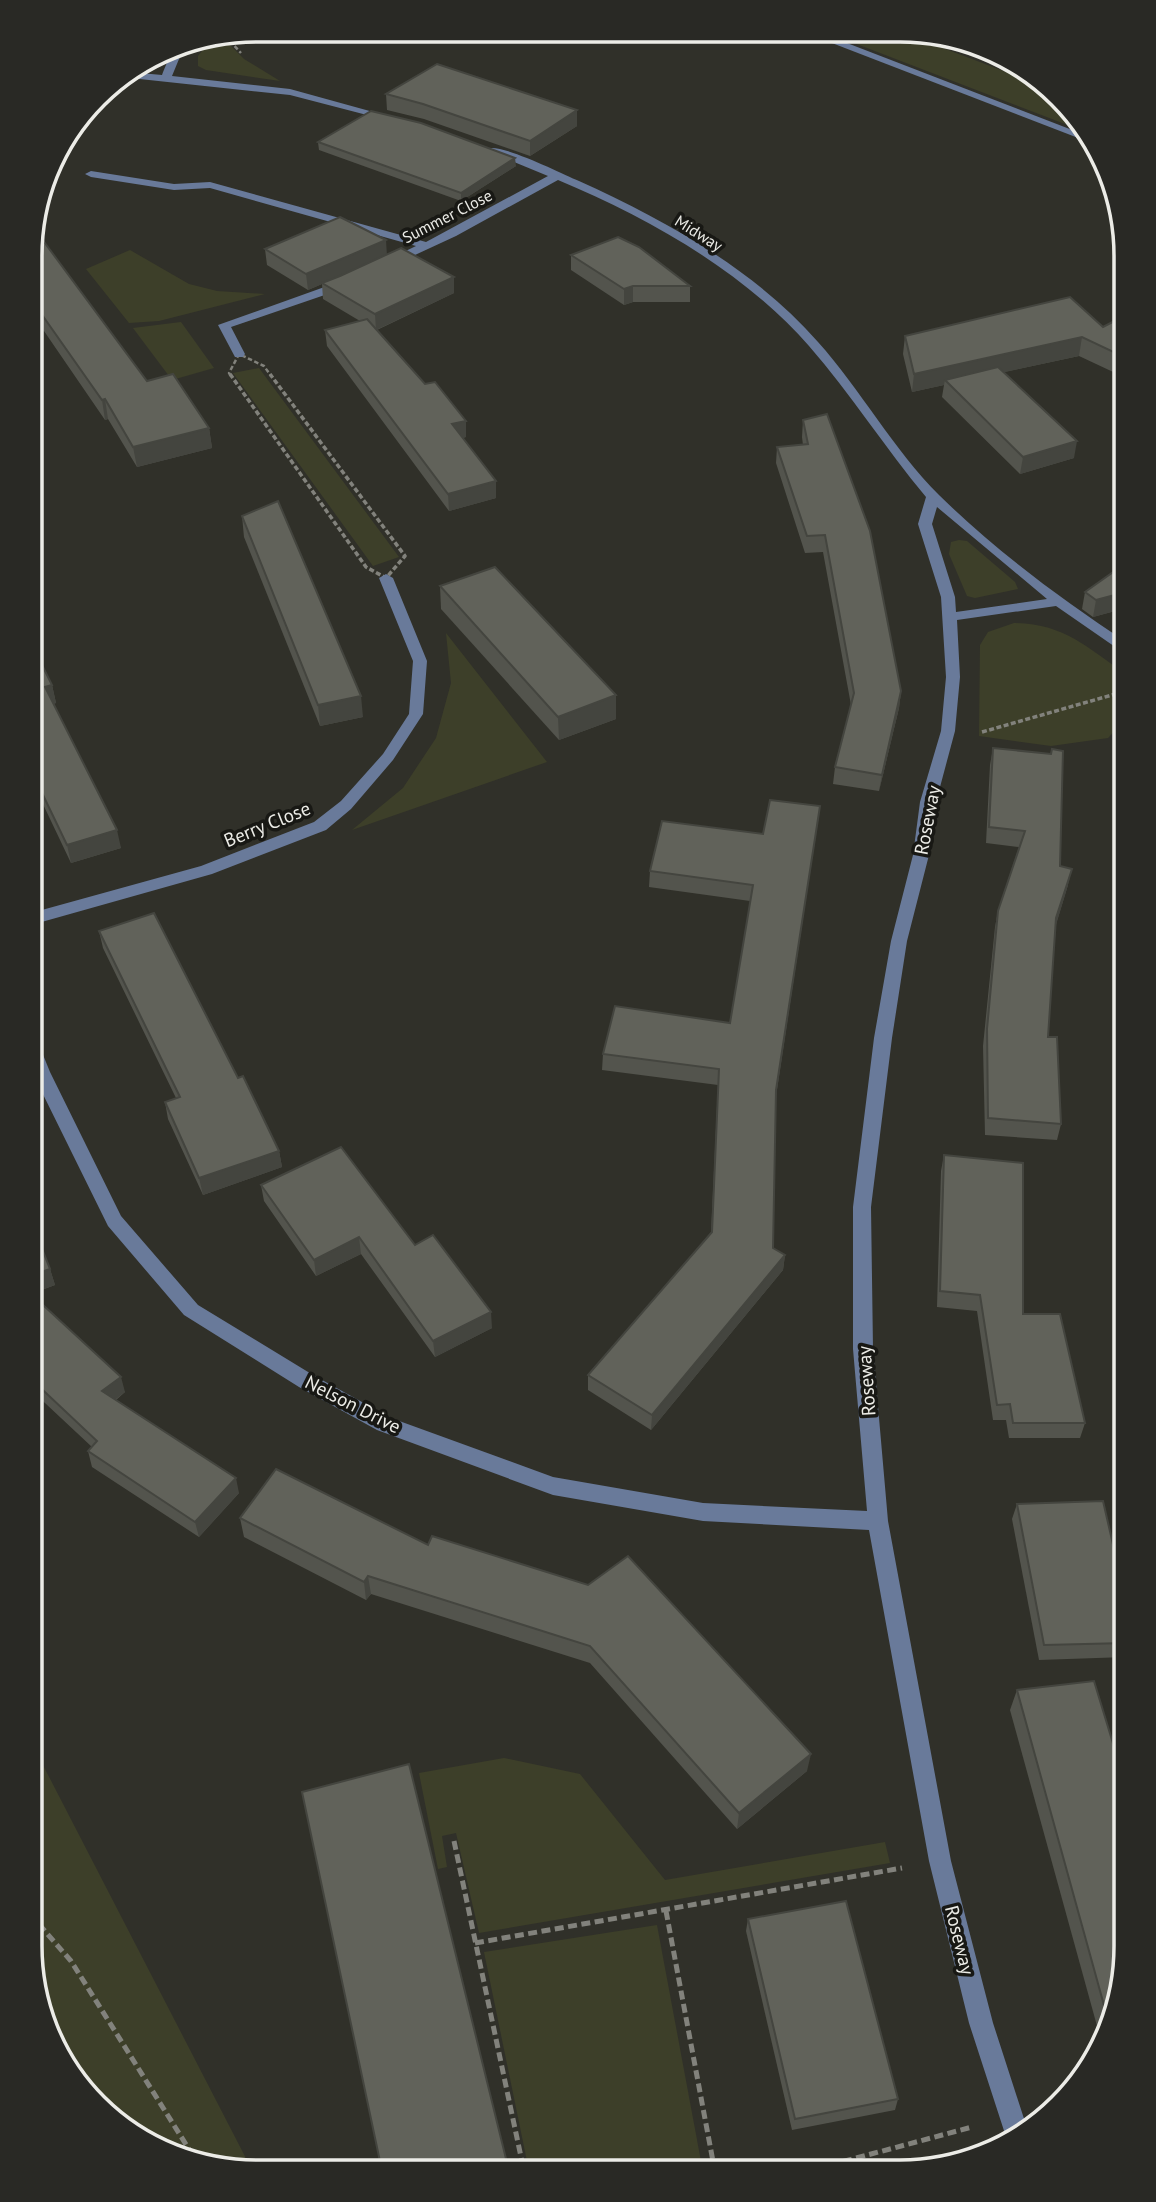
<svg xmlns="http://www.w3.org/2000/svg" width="1156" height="2202" font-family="'PT Sans',sans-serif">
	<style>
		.green { fill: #3d3f29 }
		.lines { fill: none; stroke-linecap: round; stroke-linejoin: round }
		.path-far2 { stroke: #82827c; stroke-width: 2.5; stroke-dasharray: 4.5 2.5; stroke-linecap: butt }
		.path-far1 { stroke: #82827c; stroke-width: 3.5; stroke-dasharray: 5 2.5; stroke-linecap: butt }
		.path { stroke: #82827c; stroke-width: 5; stroke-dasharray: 9 4.5; stroke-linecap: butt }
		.minor { fill: #697a9a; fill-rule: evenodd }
		.wall { fill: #53544d }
		.shaded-wall { fill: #44453f }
		.building { fill: #61625a; stroke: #44453f; stroke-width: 2 }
		.labels { text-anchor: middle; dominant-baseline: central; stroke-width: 7; stroke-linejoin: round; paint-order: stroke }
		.far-street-label { font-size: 16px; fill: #ecece7; stroke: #181814 }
		.street-label { font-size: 19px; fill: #ecece7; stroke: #181814 }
		.rim { fill: none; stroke: #ecece7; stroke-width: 3.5 }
	</style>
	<rect width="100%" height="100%" fill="#303029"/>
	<!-- green -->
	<g class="green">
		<path d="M828,33l78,1 145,55 27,40z"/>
		<path d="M917,34h26l84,41z"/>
		<path d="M222,37l22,22 36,22 -74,-11 -8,-4v-10l14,-18z"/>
		<path d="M130,250l59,34 28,7 48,3 -106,27 -30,2 -43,-54z"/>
		<path d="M181,322l33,46 -42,12 -39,-52z"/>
		<path d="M259,368l140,189 -26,9 -140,-193z"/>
		<path d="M959,540l8,1 48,41 3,7 -43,9 -8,-2 -18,-42 2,-12z"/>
		<path d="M1014,623c51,1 72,24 112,51v45l-18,19 -57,8 -72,-10 1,-91 8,-13z"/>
		<path d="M446,633l101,129 -195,68 51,-42 33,-50 15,-55z"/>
		<path d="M30,1740l222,430h-26l-57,-15 -62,-39 -65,-98 -12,-72z"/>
		<path d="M504,1758l76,16 85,106 220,-38 5,21 -411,70 -23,-100 -14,3 5,31 -9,2 -19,-96z"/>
		<path d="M657,1925l46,247 -174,-1 -45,-219z"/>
	</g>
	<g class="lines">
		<!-- path-far2 -->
		<g class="path-far2">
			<path d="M225,36l16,17"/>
			<path d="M1012,71l35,14"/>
			<path d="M231,376l-2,-3 10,-19 25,12 7,10"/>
		</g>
		<!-- path-far1 -->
		<g class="path-far1">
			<path d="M230,374l136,193 20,11 19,-22 -135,-182"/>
			<path d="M982,732l144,-41"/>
		</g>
		<!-- path -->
		<g class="path">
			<path d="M454,1841l70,330"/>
			<path d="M666,1911l49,261"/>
			<path d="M30,1914l41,47 126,201"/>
			<path d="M475,1943l427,-75"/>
			<path d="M804,2172l168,-45"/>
		</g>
		<!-- minor -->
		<g class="minor">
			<path d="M806,33h15l259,100 6,8z"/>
			<path d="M190,43l-11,16 -7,17 118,13 105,29 -5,3 -100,-26 -169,-18 8,-5 33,3c6,-15 11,-29 28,-32z"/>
			<path d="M490,148c16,-2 71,25 89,33 86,39 175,88 239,161 43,48 75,107 121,153 56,55 122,104 187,147v10l-5,-1 -65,-45 -99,14 3,57 -5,54 -19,71 -7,53 -22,86 -15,97 -21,169 2,142 15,172 63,340 42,162 35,108 -20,12 -39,-120 -40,-162 -60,-331 -166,-9 -150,-26 -176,-65 -78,-43 -115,-72 -76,-89 -76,-154 -1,-34 6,2 13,32 71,144 77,89 115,70 78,43 162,59 150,26 164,8 -14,-162v-142l21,-169 17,-97 22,-86 7,-53 21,-71 5,-54 -5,-80 -23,-73 8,-27c-41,-49 -75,-103 -117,-151 -66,-75 -160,-128 -251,-166l-102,56 -67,31 -4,-2v-4l31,-15 -206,-58 -36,2 -83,-13 -6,-3 6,-3 83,13 36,-2 216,60 122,-66 -58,-24zM937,507l110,92 -91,13 -1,-15 -23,-73z"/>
			<path d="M344,280l6,4 -2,3 -117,40 14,27 -2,3h-8l-17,-32z"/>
			<path d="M386,574l7,4 34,83 -4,53 -30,46 -42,49 -25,21 -114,44 -181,51v-12l170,-47 113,-44 27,-21 42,-47 26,-40 4,-53 -34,-83z"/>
		</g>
	</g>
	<!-- wall -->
	<g class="wall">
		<path d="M386,94l191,32 -47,30 -106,-37 -37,-9z"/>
		<path d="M318,142l198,24 -55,35 -142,-51z"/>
		<path d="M32,232l115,149 62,47 3,20 -75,19 -29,-48 -3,1 -61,-89 -4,1 -8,-13z"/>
		<path d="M265,249l122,6 67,22v16l-77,37 48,54 41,37v16l-4,1 34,60 -47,13 -122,-165 -2,-16 35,-9 -37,-22 -1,-15 -14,6 -41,-25z"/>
		<path d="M571,255l119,31v16h-57l-9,3 -53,-35z"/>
		<path d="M1126,315v63l-47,-22 -75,16 70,86 -54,16 -78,-77 2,-12 -32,7 -9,-38 2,-18 198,-9z"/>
		<path d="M803,420l98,271 -2,17 -20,83 -46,-7 2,-17 16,-62 -28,-153 -18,1 -29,-90 1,-16 26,-2 -1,-8z"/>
		<path d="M242,516l121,201 -43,9 -76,-189z"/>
		<path d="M1126,563v45l-33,9 -11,-8 3,-17z"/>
		<path d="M440,586l176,133 -57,21 -118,-131z"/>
		<path d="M31,643l21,42 4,18 -3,1 68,144 -50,15 -40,-84z"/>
		<path d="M993,748l67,118 8,19 -12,39 -8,113 13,87 -4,16 -72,-5 -2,-89 12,-119 3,-16 21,-64 -33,-4 4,-78z"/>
		<path d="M820,806l-44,290 -3,152 12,7 -2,15 -132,160 -63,-40v-15l123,-142 7,-148 -116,-15 1,-16 127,-31 20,-122 -101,-14 1,-16 113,-37z"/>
		<path d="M99,931l139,147 41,73 3,16 -79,28 -35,-76 -3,-17 11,-4 -73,-150z"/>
		<path d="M944,1155l79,159 62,109 -5,15h-71l-3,-18h-13l-16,-109 -40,-4 4,-136z"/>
		<path d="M261,1185l154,60 77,83 -57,29 -74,-103 -45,22 -52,-75z"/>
		<path d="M31,1221l19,48 5,16 -24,9 94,98 -9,8 123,93 -40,44 -107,-70 -4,-16 4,-4 -62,-58z"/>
		<path d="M1017,1504l109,97v56l-87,3 -27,-141z"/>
		<path d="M240,1518l188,27 379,226 -70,58 -147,-166 -219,-69 -5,6 -122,-63z"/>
		<path d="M1017,1690l109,271 -17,71 -7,12 -92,-334z"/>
		<path d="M748,1919l150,180 -3,11 -103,20 -46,-199z"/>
	</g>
	<!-- shaded-wall -->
	<g class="shaded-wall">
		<path d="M577,110v16l-47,30v-15z"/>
		<path d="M515,158l1,8 -55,35v-8z"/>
		<path d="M386,240l1,16 -79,34 -2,-16z"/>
		<path d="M454,277v16l-78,37 -1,-16z"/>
		<path d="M633,286v16l-9,3v-16z"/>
		<path d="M36,312h4l4,19 -4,1z"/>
		<path d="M1082,337l-3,19 -130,28 -4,-4 -1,5 -32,7 2,-18z"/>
		<path d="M105,399l3,20 -3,1 -3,-20z"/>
		<path d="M466,421v16l-14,4v-17z"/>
		<path d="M209,428l3,20 -75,19 -4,-20z"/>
		<path d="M1077,441l-3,17 -54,16 3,-17z"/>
		<path d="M496,481v17l-47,13 -1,-17z"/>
		<path d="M1126,592v16l-33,9 3,-17z"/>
		<path d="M52,685l4,18 -7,2 -4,-18z"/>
		<path d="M901,691l-2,17 -20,83 3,-16z"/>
		<path d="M616,695v24l-57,21 -1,-23z"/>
		<path d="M361,696l2,21 -43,9 -2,-21z"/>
		<path d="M820,806l-2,16 -44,283 2,-15z"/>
		<path d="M117,830l4,18 -50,15 -4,-18z"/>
		<path d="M1072,869l-4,16 -15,50 3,-17z"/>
		<path d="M279,1151l3,16 -79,28 -4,-17z"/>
		<path d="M359,1237l2,17 -45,22 -2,-16z"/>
		<path d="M785,1255l-2,15 -132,160 1,-15z"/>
		<path d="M50,1269l5,16 -25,9v-18z"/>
		<path d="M491,1312l1,16 -57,29 -2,-16z"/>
		<path d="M121,1377l4,15 -18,14 -5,-15z"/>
		<path d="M236,1478l3,15 -40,44 -4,-15z"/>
		<path d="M368,1576l3,18 -5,6 -2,-18z"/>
		<path d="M811,1754l-4,17 -70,58 2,-16z"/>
	</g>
	<!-- building -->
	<g class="building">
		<path d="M437,64l140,46 -47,31 -107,-37 -37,-10z"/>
		<path d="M371,111l50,12 94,35 -54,35 -143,-51z"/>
		<path d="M340,217l46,23 -80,34 -41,-25z"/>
		<path d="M36,231l111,150 26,-7 36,54 -76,19 -28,-48 -3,1 -62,-88h-4l-4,-6v-74z"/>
		<path d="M618,237l21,10 51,39h-57l-9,3 -53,-34z"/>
		<path d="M401,248l53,29 -79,37 -53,-31 18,-7z"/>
		<path d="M1070,297l33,30 23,-12v43l-44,-21 -168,37 -9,-38z"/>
		<path d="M367,319l58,65 10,-2 31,39 -14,3 44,57 -48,13 -123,-164z"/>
		<path d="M998,367l79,74 -54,16 -78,-77z"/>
		<path d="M827,414l43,117 31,160 -19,84 -47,-8 19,-74 -29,-158 -18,1 -30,-89 31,-3 -5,-24z"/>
		<path d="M278,501l83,195 -43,9 -76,-189z"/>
		<path d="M1126,563v29l-30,8 -11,-8z"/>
		<path d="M495,567l121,128 -58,22 -118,-131z"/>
		<path d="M31,643l21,42 -7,2 72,143 -50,15 -36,-75z"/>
		<path d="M993,748l58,6 1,-5 11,2 -3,115 12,3 -16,49 -8,119h9l4,87 -73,-6 -1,-89 11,-118 27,-80 -36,-4z"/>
		<path d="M770,800l50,6 -44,284 -3,158 12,7 -133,160 -64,-40 124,-143 7,-163 -116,-15 12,-48 115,17 23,-138 -103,-14 12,-50 101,13z"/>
		<path d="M154,913l84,165 5,-2 36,75 -80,27 -34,-76 15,-5 -81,-166z"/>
		<path d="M341,1147l74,98 18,-10 58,77 -58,29 -74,-104 -45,23 -53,-75z"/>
		<path d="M944,1155l79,8v151h37l25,109h-72l-3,-19 -13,1 -17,-110 -40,-4z"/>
		<path d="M31,1221l19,48 -20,7z"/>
		<path d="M30,1293l91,84 -19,14 134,87 -41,44 -107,-71 9,-10 -67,-63z"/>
		<path d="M276,1469l152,76 4,-9 156,49 40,-29 183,198 -72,59 -149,-167 -222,-70 -4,6 -124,-64z"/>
		<path d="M1103,1501l23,100v42l-82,2 -27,-141z"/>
		<path d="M1094,1681l32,105v175l-16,66 -93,-337z"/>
		<path d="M409,1764l100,407h-127l-80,-379z"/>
		<path d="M846,1901l52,198 -103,20 -47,-200z"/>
	</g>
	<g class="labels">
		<!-- far-street labels -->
		<g class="far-street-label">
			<text transform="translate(447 216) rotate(-27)">Summer Close</text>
			<text transform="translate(699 233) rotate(32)">Midway</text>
		</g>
		<!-- street labels -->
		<g class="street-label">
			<text transform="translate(927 820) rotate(-79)">Roseway</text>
			<text transform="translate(267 824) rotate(-22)">Berry Close</text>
			<text transform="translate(866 1381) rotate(-94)">Roseway</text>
			<text transform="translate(353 1404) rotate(27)">Nelson Drive</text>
			<text transform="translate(960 1940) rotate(76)">Roseway</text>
		</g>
	</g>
	<!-- crop -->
	<path d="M0 0H1156V2202H0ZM256 42H900A214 214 0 0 1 1114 256V1946A214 214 0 0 1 900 2160H256A214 214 0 0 1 42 1946V256A214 214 0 0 1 256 42Z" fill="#292925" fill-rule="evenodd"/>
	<path class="rim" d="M256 42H900A214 214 0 0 1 1114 256V1946A214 214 0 0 1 900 2160H256A214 214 0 0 1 42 1946V256A214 214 0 0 1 256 42Z"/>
</svg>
